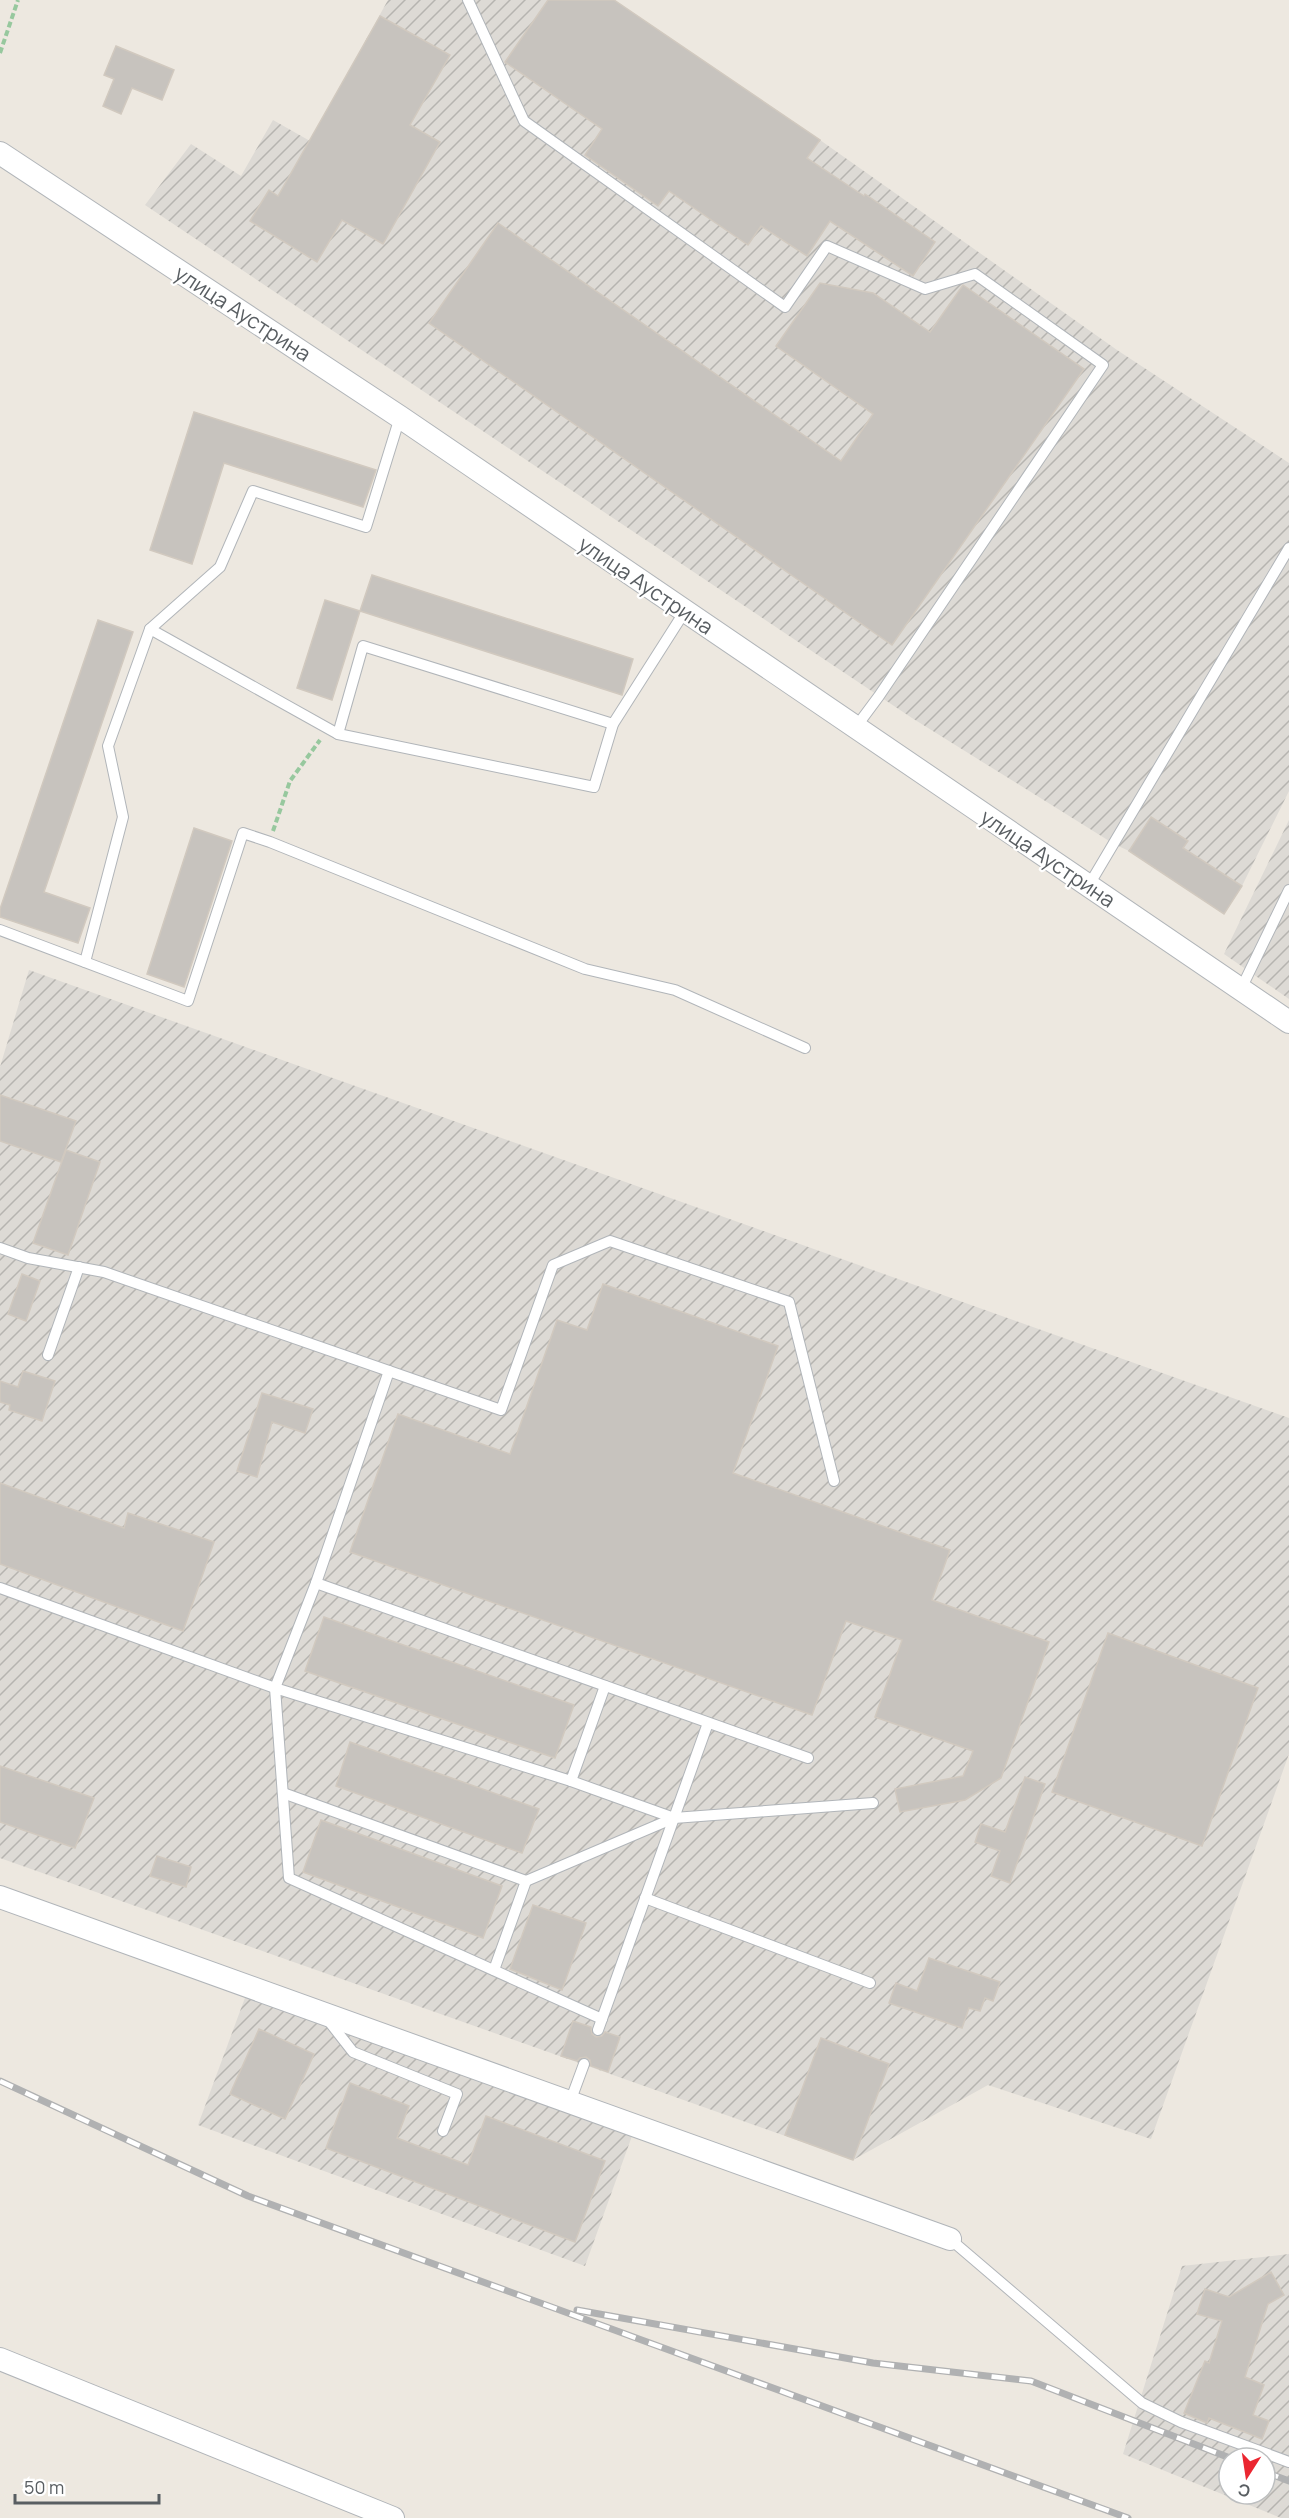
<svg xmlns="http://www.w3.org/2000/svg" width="1289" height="2518" font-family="Manrope,sans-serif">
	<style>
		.industrial { fill: url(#industrial-furrows); fill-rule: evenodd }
		.building { fill: #c7c3be; stroke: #d1c9bf; stroke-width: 1.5 }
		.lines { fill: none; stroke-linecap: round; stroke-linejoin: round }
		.service-casing { stroke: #b1b5b9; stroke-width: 12 }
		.minor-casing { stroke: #b1b5b9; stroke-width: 24 }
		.path { stroke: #97c89e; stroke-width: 4; stroke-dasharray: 6 3; stroke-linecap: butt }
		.service { stroke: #fff; stroke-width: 10 }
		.minor { stroke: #fff; stroke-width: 22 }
		.rail-casing { stroke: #b0b1b2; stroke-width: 7 }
		.rail { stroke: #fff; stroke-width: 4.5; stroke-dasharray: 14; stroke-linecap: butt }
		.labels { text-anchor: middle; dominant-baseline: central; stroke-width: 4.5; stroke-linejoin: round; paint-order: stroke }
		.street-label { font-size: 21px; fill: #595e62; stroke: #fff }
	</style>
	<defs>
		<pattern id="industrial-furrows" width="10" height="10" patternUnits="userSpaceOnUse" patternTransform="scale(1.5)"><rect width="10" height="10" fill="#dddad5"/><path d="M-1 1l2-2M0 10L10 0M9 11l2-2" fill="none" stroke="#b6b4b0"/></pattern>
	</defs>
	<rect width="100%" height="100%" fill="#ede8e0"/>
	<!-- industrial -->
	<g class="industrial">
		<path d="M388,0h226l206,140 297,210 172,113v328l-47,95 -18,28 -95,-63 -15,-7 -202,-126 -767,-513 46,-61 50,32 32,-56 37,21z"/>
		<path d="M1289,820v179l-65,-45z"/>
		<path d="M29,970l1260,448v336l-138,385 -163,-54 -135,75 -853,-302v-791z"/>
		<path d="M246,1995l386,141 -47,130 -387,-141z"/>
		<path d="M1289,2254v264h-8l-158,-64 59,-188zM1229,2458h36v36h-36z"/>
	</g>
	<!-- building -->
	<g class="building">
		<path d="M548,0h66l206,140 -13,18 57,38 1,-2 70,48 -22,34 -83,-55 -23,35 -46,-30 -13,19 -79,-54 -11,15 -73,-51 17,-26 -97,-67z"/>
		<path d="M380,16l70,39 -40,70 30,17 -57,102 -41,-24 -25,42 -67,-41 19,-31 9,6z"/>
		<path d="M116,46l58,24 -12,30 -30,-12 -11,26 -18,-8 11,-27 -10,-4z"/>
		<path d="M498,223l343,238 32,-47 -97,-68 44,-63 53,10 57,39 33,-47 121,84 -192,276 -463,-322z"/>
		<path d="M194,412l182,58 -13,37 -139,-44 -32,101 -42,-14z"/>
		<path d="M372,575l261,84 -11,36 -262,-84z"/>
		<path d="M325,600l35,11 -28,89 -35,-12z"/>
		<path d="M98,620l35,12 -89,260 46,16 -12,35 -78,-26v-8z"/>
		<path d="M1151,817l37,24 -5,7 59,38 -18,28 -95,-63z"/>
		<path d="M194,828l38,13 -48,146 -37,-13z"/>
		<path d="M0,1095l76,26 -15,41 -61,-21z"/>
		<path d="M66,1150l34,12 -32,93 -35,-12z"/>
		<path d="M22,1274l18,7 -14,40 -18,-7z"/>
		<path d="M603,1284l175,62 -45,127 217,77 -18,50 117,42 -48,136 -36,22 -65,12 -5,-23 68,-13 10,-25 -98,-34 27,-77 -56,-19 -34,94 -462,-163 48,-138 112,40 47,-134 30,10z"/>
		<path d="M23,1371l32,10 -13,40 -33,-11 1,-5 -10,-3v-21l18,6z"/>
		<path d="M262,1393l51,16 -8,24 -33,-11 -15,55 -20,-6z"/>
		<path d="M0,1483l124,45 4,-15 86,29 -31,89 -183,-67z"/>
		<path d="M324,1617l250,88 -19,53 -250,-87z"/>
		<path d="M1108,1633l150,55 -56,158 -150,-54z"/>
		<path d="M350,1742l189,67 -17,44 -186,-67z"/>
		<path d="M0,1766l94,32 -19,50 -75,-26z"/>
		<path d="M1025,1777l20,7 -35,99 -19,-7 9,-25 -25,-9 6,-18 24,8z"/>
		<path d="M321,1820l181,66 -19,52 -180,-66z"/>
		<path d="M157,1856l34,11 -5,20 -36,-11z"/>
		<path d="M533,1905l53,18 -24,67 -52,-21z"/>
		<path d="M929,1958l71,24 -7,19 -8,-3 -5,13 -11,-3 -7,20 -73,-25 7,-20 21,8z"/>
		<path d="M573,2021l18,6 1,7 4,3 6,-1 3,-4 15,5 -12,35 -17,-6 -1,-6 -4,-3 -6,1 -3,3 -16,-5z"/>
		<path d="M259,2029l55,25 -29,65 -55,-25z"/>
		<path d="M821,2038l68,26 -36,96 -68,-25z"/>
		<path d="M350,2083l59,23 -12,32 71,27 18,-49 119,45 -30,81 -249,-94z"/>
		<path d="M1271,2272l13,23 -16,9 -23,73 19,8 -11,30 16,6 -7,18 -53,-21 -2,5 -23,-10 21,-52 4,2 13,-42 -25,-7 8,-25 24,8z"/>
	</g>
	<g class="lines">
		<defs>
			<g id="service">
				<path d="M468,0l56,121 261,186 42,-61 98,43 50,-15 128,91 -224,331 -23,31"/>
				<path d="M150,629l188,105 256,53 19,-63 72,-113"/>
				<path d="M338,734l25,-88 250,78"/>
				<path d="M1089,885l200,-337"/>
				<path d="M0,930l188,71 55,-168 27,9 315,127 90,21 130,58"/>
				<path d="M85,962l38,-145 -15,-71 42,-117 70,-62 33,-76 113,36 34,-110"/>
				<path d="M1241,989l48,-99"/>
				<path d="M0,1248l28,10 76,14 397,138 52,-145 57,-24 179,61 45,179"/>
				<path d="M48,1355l31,-88"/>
				<path d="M389,1371l-73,212 492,175"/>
				<path d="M0,1588l275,100 41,-105"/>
				<path d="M571,1781l103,37 199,-15"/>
				<path d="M283,1793l243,88 -32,89"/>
				<path d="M526,1881l148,-63"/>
				<path d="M645,1898l225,85"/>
				<path d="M602,2019l-313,-141 -14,-190 296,93 34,-95"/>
				<path d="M328,2020l25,32 104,42 -14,37"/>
				<path d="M598,2030l110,-307"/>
				<path d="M570,2102l14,-38"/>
				<path d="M950,2239l192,164 39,19 108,40"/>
			</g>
			<g id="minor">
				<path d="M0,153l400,264 889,605"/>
				<path d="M0,1897l950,342"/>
				<path d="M0,2359l393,159"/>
			</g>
		</defs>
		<!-- service casing -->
		<use href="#service" class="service-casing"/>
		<!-- minor casing -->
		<use href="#minor" class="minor-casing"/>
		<!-- path -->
		<g class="path">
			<path d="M0,53l18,-53"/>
			<path d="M273,831l17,-50 30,-41"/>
		</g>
		<!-- service -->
		<use href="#service" class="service"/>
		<!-- minor -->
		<use href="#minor" class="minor"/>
		<defs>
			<g id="rail">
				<path d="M0,2081l248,115 880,322"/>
				<path d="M577,2310l296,53 158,18 199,77"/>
				<path d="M1265,2472l24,9"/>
			</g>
		</defs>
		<!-- rail casing -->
		<use href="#rail" class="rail-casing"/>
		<!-- rail -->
		<use href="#rail" class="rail"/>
	</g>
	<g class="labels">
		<!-- street labels -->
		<g class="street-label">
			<text transform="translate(243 313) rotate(33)">улица Аустрина</text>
			<text transform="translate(646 585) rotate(34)">улица Аустрина</text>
			<text transform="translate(1048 858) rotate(34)">улица Аустрина</text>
		</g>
	</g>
	<!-- north arrow -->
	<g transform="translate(1247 2476) rotate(192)"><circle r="28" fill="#ffffff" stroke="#bdbfc0" stroke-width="1.5"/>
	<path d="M0-4.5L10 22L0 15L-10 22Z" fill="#eb2731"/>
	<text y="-9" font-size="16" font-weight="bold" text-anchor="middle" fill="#595e62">С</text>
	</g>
	<!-- scale -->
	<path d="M15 2494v9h144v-9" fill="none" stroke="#595e62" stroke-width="3"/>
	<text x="24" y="2494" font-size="18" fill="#595e62" stroke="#ffffff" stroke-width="4.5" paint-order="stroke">50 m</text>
</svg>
